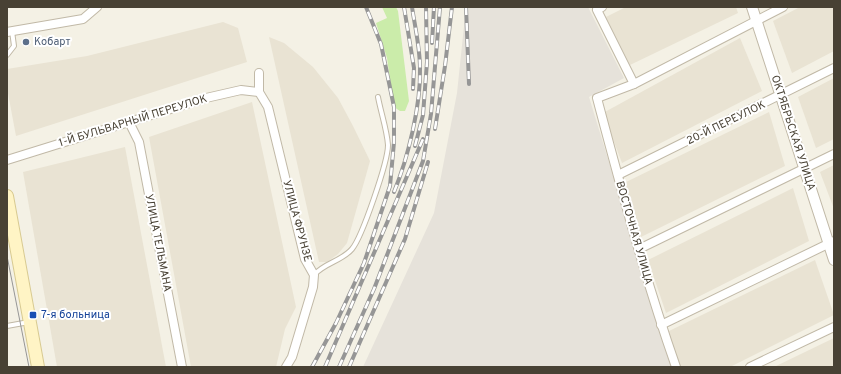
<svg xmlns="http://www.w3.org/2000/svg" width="841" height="374" font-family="Overpass,sans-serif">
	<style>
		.residential { fill: #e9e3d3 }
		.industrial { fill: #e6e2da }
		.green { fill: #cbecaa }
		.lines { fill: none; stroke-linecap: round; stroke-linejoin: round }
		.service-casing { stroke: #c1b9a7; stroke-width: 6 }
		.minor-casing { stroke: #c1b9a7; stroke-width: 10 }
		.tertiary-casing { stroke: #c1b9a7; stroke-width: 12 }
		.secondary-casing { stroke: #d8ca91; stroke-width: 14 }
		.service { stroke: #fff; stroke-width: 4 }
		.minor { stroke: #fff; stroke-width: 8 }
		.tertiary { stroke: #fff; stroke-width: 10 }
		.secondary { stroke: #fff4c5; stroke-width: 12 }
		.tram { stroke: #969696; stroke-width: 1 }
		.rail-casing { stroke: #969696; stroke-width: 4 }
		.rail { stroke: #fff; stroke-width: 2.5; stroke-dasharray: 8; stroke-linecap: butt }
		.service-dot { fill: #5c6f8a; stroke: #fff; stroke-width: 1.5 }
		.transit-dot { fill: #1a4fb4; stroke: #fff; stroke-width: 1.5 }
		.labels { text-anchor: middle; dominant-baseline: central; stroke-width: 4; stroke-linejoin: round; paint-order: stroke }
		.service-label { font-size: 11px; fill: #4e5e75; stroke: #fff; text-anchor: start }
		.street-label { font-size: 11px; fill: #484134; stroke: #fff }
		.transit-label { font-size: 11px; fill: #164399; stroke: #fff; text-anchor: start }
	</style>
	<rect width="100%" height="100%" fill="#f4f1e5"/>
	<!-- residential -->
	<g class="residential">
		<path d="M626,7h110l2,6 -108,52 -24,-48z"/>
		<path d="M800,7h34v44l-42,22 -19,-52z"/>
		<path d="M223,22l15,6 9,34 -231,74 -9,-48v-19l80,-13z"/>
		<path d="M269,37l15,6 29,24 25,31 15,28 17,35 -23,82 -9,11 -11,8h-8z"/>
		<path d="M740,38l22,53 -140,72 -19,-50z"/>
		<path d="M834,78v61l-18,9 -18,-51z"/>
		<path d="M252,102l44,205 -11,22 -9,38h-85l-42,-230z"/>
		<path d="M769,112l16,54 -144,71 -17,-54z"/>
		<path d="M125,147l41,220h-109l-34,-195z"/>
		<path d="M834,165v44l-14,-37z"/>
		<path d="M793,188l16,53 -143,72 -18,-53z"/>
		<path d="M815,260l19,55 -104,52h-50l-13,-35z"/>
		<path d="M834,338v29h-60z"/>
	</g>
	<!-- industrial -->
	<path class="industrial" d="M466,7h122l36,71 -35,19 83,270h-309l71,-154 23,-120z"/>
	<!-- green -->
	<path class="green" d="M382,7h14l2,4 11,90 -4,10h-5l-6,-4 -7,-49 -11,-35 11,-5z"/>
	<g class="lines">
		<defs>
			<g id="service">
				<path d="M7,55l7,-9 -2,-15"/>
				<path d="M314,275c10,-12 28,-14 38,-26 10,-12 36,-87 36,-104 -1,-15 -7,-32 -10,-48"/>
				<path d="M7,326l22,-4"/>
			</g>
			<g id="minor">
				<path d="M602,7l-5,3 37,74"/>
				<path d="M7,32l76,-13 14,-12"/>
				<path d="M259,73v19l9,15 37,152 9,16 -1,12 -21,70 -6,10"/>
				<path d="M129,122l10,20 43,225"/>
				<path d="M7,160l199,-62 35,-8 18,2"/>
				<path d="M618,175l216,-107"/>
				<path d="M639,249l195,-95"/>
				<path d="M661,325l173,-84"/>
				<path d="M676,367c-31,-88 -55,-179 -79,-269l37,-14 149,-77"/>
				<path d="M750,367l84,-40"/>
			</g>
			<path id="tertiary" d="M752,7l82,253"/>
			<path id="secondary" d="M7,196l31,171"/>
		</defs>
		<!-- service casing -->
		<use href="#service" class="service-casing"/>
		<!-- minor casing -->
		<use href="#minor" class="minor-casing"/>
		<!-- tertiary casing -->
		<use href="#tertiary" class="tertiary-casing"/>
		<!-- secondary casing -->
		<use href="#secondary" class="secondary-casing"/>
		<!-- service -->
		<use href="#service" class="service"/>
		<!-- minor -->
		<use href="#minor" class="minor"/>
		<!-- tertiary -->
		<use href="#tertiary" class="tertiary"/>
		<!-- secondary -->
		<use href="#secondary" class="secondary"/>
		<!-- tram -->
		<path class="tram" d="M7,256l22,111"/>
		<defs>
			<g id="rail">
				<path d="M404,7l10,61 -1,21"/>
				<path d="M466,7l3,77"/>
				<path d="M432,43l2,-36"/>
				<path d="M435,129l10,-63 7,-59"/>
				<path d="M415,146l8,-31 4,-53 -1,-55"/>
				<path d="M394,192c14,-34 27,-87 26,-124 0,-20 -5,-41 -8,-61"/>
				<path d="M312,367l24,-44 28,-60 26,-77 4,-44v-35l-13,-63 -15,-37"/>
				<path d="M325,367l98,-228"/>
				<path d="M339,367l35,-78 49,-128 8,-47 9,-107"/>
				<path d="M349,367l56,-128 23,-77"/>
			</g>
		</defs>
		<!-- rail casing -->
		<use href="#rail" class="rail-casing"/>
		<!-- rail -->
		<use href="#rail" class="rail"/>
	</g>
	<!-- markers -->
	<circle class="service-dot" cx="26" cy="42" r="4"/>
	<rect class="transit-dot" x="29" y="311" width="8" height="8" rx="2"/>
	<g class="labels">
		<!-- service labels -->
		<g class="service-label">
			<text x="34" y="42">Кобарт</text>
		</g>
		<!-- street labels -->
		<g class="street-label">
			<text transform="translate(133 121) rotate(-17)">1-Й БУЛЬВАРНЫЙ ПЕРЕУЛОК</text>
			<text transform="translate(726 123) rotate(-26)">20-Й ПЕРЕУЛОК</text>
			<text transform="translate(793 133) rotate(72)">ОКТЯБРЬСКАЯ УЛИЦА</text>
			<text transform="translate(297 221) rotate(75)">УЛИЦА ФРУНЗЕ</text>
			<text transform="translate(634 233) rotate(74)">ВОСТОЧНАЯ УЛИЦА</text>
			<text transform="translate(158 243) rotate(79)">УЛИЦА ТЕЛЬМАНА</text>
		</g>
		<!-- transit labels -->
		<g class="transit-label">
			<text x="41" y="315">7-я больница</text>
		</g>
	</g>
	<!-- border -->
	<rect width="841" height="374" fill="none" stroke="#484134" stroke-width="16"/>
</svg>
